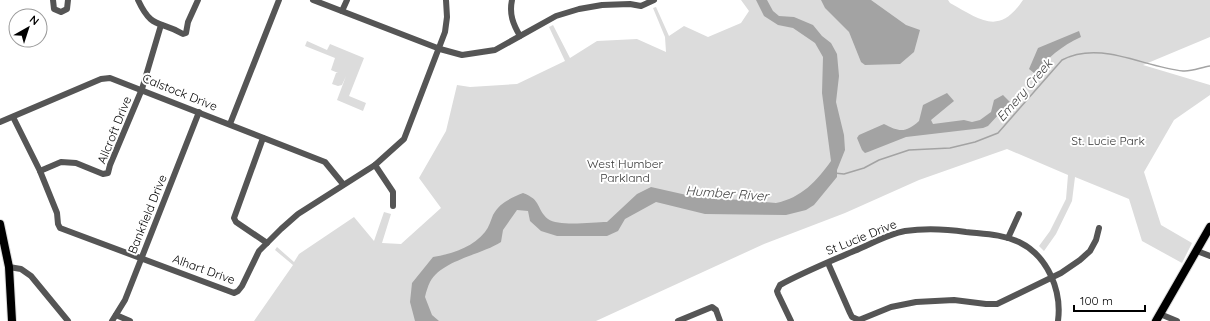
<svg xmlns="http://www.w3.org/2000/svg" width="1210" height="321" font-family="Quicksand,sans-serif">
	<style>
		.green { fill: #dcdcdc }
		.water { fill: #a3a3a3 }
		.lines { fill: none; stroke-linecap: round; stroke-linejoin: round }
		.stream { stroke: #a3a3a3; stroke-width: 1.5 }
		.major-casing { stroke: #dbdbdb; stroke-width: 10 }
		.minor { stroke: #555; stroke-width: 6 }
		.major { stroke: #000; stroke-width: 8 }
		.labels { text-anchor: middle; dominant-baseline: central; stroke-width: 4; stroke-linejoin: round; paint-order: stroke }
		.street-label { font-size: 12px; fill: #000; stroke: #fff }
		.park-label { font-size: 12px; fill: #333; stroke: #fff }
		.water-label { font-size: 13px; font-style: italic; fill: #444; stroke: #fff }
	</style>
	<rect width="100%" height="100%" fill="#fff"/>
	<!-- green -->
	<g class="green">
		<path d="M741,0h207l2,3c31,17 49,33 73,-3h187v37l-67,28 67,20v10l-36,25 -30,52 17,53 31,18 -10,20 -40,-22 -13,-42 -54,-22 -3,24 -16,33 -12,17 -5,-5 11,-15 16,-32 2,-24 -61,-26 -88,31 -74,33 -81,31 -168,77h-342l39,-56 -18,-15 2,-3 17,15 5,-8 55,-37 20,24 10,-29 7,2 -9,29 19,1 40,-36 -22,-30 27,-47 11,-46 13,2 47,-3 48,-23 -16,-34 4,-2 17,33 27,-17 40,-2 29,13 -1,-15 -12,-29 3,-1 13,29 15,-10 24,11 33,-14 8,-12z"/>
		<path d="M307,41l20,9 3,-6 34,14 -15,38 17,7 -3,8 -26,-11 9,-24 -4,9 -4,1 -6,-2 4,-11h2l-7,-3 4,-12 -30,-12z"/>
	</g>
	<!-- water -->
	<g class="water">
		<path d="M756,0h11l6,11 6,5 15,1 19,8 9,11 9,7 6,11 2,22 -3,26 8,33 1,15 -8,20v7l-23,28 -8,5 -20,5 -81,-1 -49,-12 -31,17 -7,12 -11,5h-50l-16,-5 -11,-10 -2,-10 -11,-1 -14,20 -2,12c-20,13 -59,18 -71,40 -2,4 -4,10 -5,15l7,18 7,6h-24l-5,-19 2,-19 21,-26c19,-3 40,-10 52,-25 4,-5 6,-12 8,-17 6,-12 18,-17 30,-22 19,7 13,16 25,26 11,8 45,3 59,3l30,-28 14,-7 40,9 85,7c25,-5 41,-22 55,-42l-9,-68 1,-36 -8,-14 -22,-15 -15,-3 -14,-9z"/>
		<path d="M821,0h50l35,25 14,5 -6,22 -14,12 -35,1 -4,-3 -12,-30 -24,-24z"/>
		<path d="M1079,31l2,6c-20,9 -33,21 -47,36l-5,-4 9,-21z"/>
		<path d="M947,93l7,8 -23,19 2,4 31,-4 8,2 8,-2 11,-8 3,-12 9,-5 7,7 -22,24 -5,2 -77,9 -38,15 -3,1 -3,-3 -5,-12 2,-3 25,-11c15,8 22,9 35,-3l4,-16z"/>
	</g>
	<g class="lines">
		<!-- stream -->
		<path class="stream" d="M834,173l10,1 20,-6 15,-8 30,-10 41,-2 25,-6 23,-9 64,-73c38,-20 81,7 121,11 8,1 19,-4 27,-5"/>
		<defs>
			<g id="major">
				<path d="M0,224l9,43 3,54"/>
				<path d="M1156,321l54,-94"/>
			</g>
		</defs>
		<!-- major casing -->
		<use href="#major" class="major-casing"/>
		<!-- minor -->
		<g class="minor">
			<path d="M53,0l1,9 7,3 6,-3 1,-9"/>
			<path d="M138,0c14,30 21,20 45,34l3,-1 2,-11 10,-22"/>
			<path d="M313,0l127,49 22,6 33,-5 61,-34 23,-7 23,-4 28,-1 11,2 13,-6"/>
			<path d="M512,0c-3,14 1,24 8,36"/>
			<path d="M342,11l5,-11"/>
			<path d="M13,117l27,54 17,42 1,11 2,4 174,65 4,-2 4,-5 17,-35 22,-22 17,-15 77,-49 29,-26 41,-107 2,-15 -1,-17"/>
			<path d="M0,122l101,-43 9,-1 215,84 18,22"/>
			<path d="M230,124l49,-124"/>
			<path d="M263,138l-29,80 2,4 31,21"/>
			<path d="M375,165l18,27v14"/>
			<path d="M40,171l21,-9 15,1 27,11 5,-1 2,-8 32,-76 19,-64"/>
			<path d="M1008,238l11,-24"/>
			<path d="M1197,251l13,5"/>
			<path d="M828,263l22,50 2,4 7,3 32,-13 25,-5 38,-2 32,4h11l64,-31 19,-13 10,-9 6,-11 3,-12"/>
			<path d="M9,267l12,2 10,7 37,45"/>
			<path d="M1160,314l17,7"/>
			<path d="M116,315l14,6"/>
			<path d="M112,321l13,-21 74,-188"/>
			<path d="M678,321l34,-14 4,3 4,11"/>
			<path d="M791,321l-13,-27 -1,-3 3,-6c24,-13 49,-23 74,-34 17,-7 34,-17 51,-20 20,-3 41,-2 61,1 18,2 36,2 53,10 29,14 43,49 39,79"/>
		</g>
		<!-- major -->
		<use href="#major" class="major"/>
	</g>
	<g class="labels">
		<!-- street labels -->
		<g class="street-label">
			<text transform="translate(180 92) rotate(22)">Calstock Drive</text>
			<text transform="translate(114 130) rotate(-68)">Allcroft Drive</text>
			<text transform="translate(147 214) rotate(-68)">Bankfield Drive</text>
			<text transform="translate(861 237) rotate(-22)">St Lucie Drive</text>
			<text transform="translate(204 269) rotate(20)">Alhart Drive</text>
		</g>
		<!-- park labels -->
		<g class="park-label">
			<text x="1108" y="140">St. Lucie Park</text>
			<text x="625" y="163">West Humber<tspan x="625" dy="14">Parkland</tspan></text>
		</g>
		<!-- water labels -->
		<g class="water-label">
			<text transform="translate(1024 90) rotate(-49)">Emery Creek</text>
			<text transform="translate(727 193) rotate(4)">Humber River</text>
		</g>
	</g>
	<!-- north arrow -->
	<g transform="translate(28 28) rotate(39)"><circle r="19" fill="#ffffff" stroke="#999999"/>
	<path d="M0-3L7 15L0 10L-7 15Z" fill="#000000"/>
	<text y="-6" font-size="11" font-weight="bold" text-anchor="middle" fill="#000000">N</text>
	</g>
	<!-- scale -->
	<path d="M1074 305v6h71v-6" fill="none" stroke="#000000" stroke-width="2"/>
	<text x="1080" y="305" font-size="12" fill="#000000" stroke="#ffffff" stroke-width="3" paint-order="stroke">100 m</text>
</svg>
